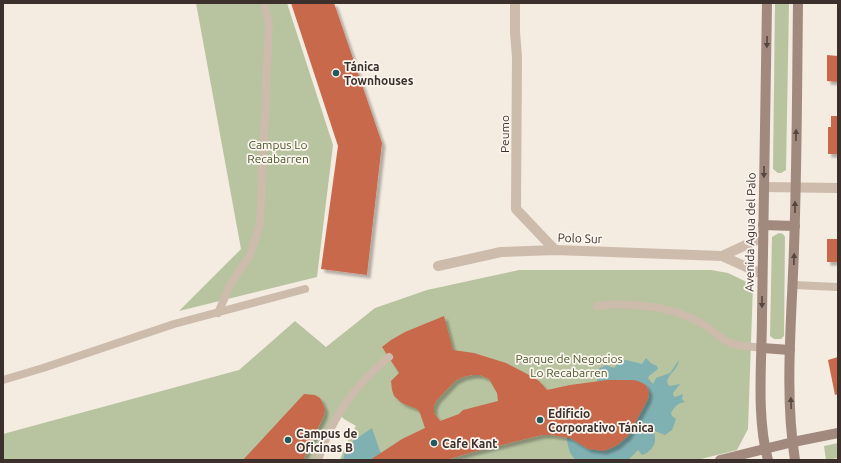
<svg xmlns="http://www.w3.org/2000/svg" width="841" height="463" font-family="Ubuntu,sans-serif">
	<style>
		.green { fill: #b8c4a0 }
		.water { fill: #7fb0b2 }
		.building { fill: #c8694b; fill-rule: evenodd; filter: url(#shadow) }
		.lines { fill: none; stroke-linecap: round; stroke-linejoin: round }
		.lane { stroke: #cdbbac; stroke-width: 8 }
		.street { stroke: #cdbbac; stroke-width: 10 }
		.secondary { stroke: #a18a7d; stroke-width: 10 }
		.oneway { fill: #544640 }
		.poi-dot { fill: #1f5a5e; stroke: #fbf5ee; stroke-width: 1.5 }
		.labels { text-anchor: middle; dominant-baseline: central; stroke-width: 3.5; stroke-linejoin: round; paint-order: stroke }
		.poi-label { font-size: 12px; font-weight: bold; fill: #3b302b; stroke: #fbf5ee; text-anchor: start }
		.street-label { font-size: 12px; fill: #3b302b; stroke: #fbf5ee }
		.park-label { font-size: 12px; fill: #4a5a2e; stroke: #fbf5ee }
	</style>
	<defs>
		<filter id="shadow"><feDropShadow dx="3.5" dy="3.5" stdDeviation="1" flood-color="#0004"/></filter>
	</defs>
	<rect width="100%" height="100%" fill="#f4ebe1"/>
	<!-- green -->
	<g class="green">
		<path d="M196,3h91l46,142 -16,132 -138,34 62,-62z"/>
		<path d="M775,3h14l-3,167 -5,3h-3l-5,-4z"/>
		<path d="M779,233l4,1 2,3 -1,99 -3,3h-7l-4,-3 2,-99z"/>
		<path d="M519,270h192l17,3 25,12 -5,144 -11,21 -40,10h-357l5,-14 11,-20 -12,-7 -5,-5 -21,46h-315v-26l236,-64 56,-49 31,26 49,-39 52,-18z"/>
		<path d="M838,443v15l-12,2 -2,-14z"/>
	</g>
	<!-- water -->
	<g class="water">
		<path d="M646,358l6,6 5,2 1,3c-3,3 -8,5 -10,9l5,6 3,-6 14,-5 9,-13c-2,11 -10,12 -12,22l2,4 11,-2 -7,9v2l2,2 8,-3 -1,5 3,3c-7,1 -10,4 -14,11l1,3 4,3 -4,11 -7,5 -10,-4c-1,2 0,4 0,7 1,8 -6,15 -13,17l-4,-5 -10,10h-52c-8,-6 -8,-16 -10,-26l32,-46 -2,-18 10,-5 8,3 6,-7 6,-1 16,4z"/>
		<path d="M372,428l11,32h-40l3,-12 7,-7z"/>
	</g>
	<!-- building -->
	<g class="building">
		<path d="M291,3h43l48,140 -15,132 -46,-6 17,-123z"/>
		<path d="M827,55l11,1v26l-11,-1z"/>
		<path d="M831,116h7v38h-10v-27h3z"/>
		<rect x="827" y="239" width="11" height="23"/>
		<path d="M444,316l9,34 21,3 32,10 25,13 8,5 8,9 23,-5 37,-5h26l5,1 8,4 3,7 -1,7 -20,37 -12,10 -12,5 -16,-2 -18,-11 -19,-3h-9l-69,17 -27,8h-76l32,-21 23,-11 -5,-15 -3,-4 -15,-6 -8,-7 -2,-6 -1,-9 8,-8 -17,-26 9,-7 14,-8zM472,375h8l9,4 8,14 1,8 -35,9 -4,4 -19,7 -6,-8v-7l3,-6 18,-19 8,-4z"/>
		<path d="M838,357v37l-3,1 -7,-35z"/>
		<path d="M304,394l11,1 5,3 3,6 2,5 -1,6 -21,45h-60z"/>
	</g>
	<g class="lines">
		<!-- lane -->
		<g class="lane">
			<path d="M793,285l45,2"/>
			<path d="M597,306c35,-4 73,0 104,17 9,5 16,13 25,18 11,6 24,5 36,7"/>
			<path d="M218,313l13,-30 19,-28 10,-31 9,-201 -4,-16"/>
			<path d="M3,380l40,-12 131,-44 131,-35"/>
			<path d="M318,460c14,-43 36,-74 71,-103"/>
		</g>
		<!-- street -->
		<g class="street">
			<path d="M515,3v29l2,25 -1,152 39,41"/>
			<path d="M764,187l74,1"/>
			<path d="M722,256l41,-19"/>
			<path d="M438,266l63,-14 54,-2 167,6 40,18"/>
		</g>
		<!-- secondary -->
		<g class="secondary">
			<path d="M767,3c-2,104 -4,208 -5,312 0,45 -6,102 6,145"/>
			<path d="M763,225l32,1"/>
			<path d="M762,348l28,2"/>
			<path d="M720,460l73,-18 45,-9"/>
			<path d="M795,460c-11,-67 -3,-144 -1,-212 3,-81 3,-163 4,-245"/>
		</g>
	</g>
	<!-- one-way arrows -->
	<defs><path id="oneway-solid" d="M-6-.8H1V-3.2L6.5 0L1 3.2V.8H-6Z"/></defs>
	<g class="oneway">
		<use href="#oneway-solid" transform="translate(767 42) rotate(91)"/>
		<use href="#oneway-solid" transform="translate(796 135) rotate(-89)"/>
		<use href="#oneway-solid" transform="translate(764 172) rotate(91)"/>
		<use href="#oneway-solid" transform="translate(795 207) rotate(-90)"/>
		<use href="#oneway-solid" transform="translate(794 259) rotate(-88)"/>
		<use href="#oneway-solid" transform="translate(762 302) rotate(90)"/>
		<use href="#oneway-solid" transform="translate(791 403) rotate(-92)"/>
	</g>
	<!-- markers -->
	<g class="poi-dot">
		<circle cx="336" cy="73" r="4"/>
		<circle cx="540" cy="420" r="4"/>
		<circle cx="288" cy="440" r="4"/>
		<circle cx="434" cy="443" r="4"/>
	</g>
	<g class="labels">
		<!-- poi labels -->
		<g class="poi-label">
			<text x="344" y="66">Tánica<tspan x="344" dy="14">Townhouses</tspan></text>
			<text x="548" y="413">Edificio<tspan x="548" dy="14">Corporativo Tánica</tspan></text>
			<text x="296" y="433">Campus de<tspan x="296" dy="14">Oficinas B</tspan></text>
			<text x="442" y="443">Cafe Kant</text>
		</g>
		<!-- street labels -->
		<g class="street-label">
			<text transform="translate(504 134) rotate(-90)">Peumo</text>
			<text transform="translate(750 232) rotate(-89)">Avenida Agua del Palo</text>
			<text transform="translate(580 238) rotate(2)">Polo Sur</text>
		</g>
		<!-- park labels -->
		<g class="park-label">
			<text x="278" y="144">Campus Lo<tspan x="278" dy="14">Recabarren</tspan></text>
			<text x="569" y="358">Parque de Negocios<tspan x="569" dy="14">Lo Recabarren</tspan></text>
		</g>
	</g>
	<!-- border -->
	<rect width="841" height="463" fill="none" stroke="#3b302b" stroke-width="8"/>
</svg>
